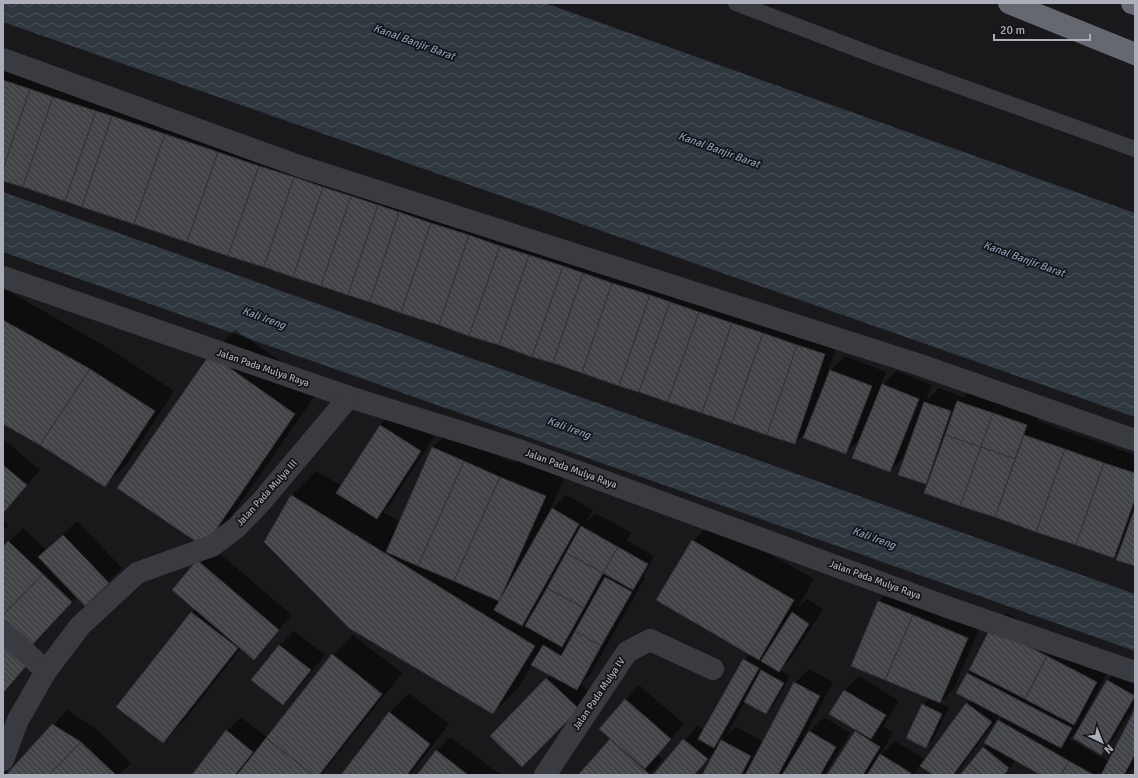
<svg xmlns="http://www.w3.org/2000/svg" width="1138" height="778" font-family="Signika,sans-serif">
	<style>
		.water { fill: url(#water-waves) }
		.shadow { fill: #0007; fill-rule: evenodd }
		.building { fill: url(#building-back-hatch); stroke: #333337 }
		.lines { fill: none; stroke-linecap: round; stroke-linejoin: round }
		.service { stroke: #3a3b40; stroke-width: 16 }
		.minor { stroke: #3a3b40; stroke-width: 22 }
		.motorway { stroke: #666871; stroke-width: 22 }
		.labels { text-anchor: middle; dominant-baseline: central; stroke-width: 3.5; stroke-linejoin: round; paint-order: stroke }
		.street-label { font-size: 10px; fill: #acafba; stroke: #141416 }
		.water-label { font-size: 11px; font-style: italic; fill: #849ab4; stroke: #141416 }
	</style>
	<defs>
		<pattern id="water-waves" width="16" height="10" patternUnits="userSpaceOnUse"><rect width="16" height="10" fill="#2f373f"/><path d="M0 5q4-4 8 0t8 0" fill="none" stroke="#4a5159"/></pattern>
		<pattern id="building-back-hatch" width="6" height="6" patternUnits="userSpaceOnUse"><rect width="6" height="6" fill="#434448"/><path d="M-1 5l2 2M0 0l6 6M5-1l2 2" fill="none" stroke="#5b5c60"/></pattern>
	</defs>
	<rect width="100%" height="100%" fill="#19191b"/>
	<!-- water -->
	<g class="water">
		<path d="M3,3h542l590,210v204l-1132,-395z"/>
		<path d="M3,192l1132,402v57l-1132,-399z"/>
	</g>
	<!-- shadow -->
	<g class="shadow">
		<path d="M3,54l234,78 -2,7 604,201 -14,40 2,1 4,-11 14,-14 41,16 -6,16 16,-17 36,14 -6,16 13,-13 24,9 9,-10 68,23 -3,11 98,34v110l-14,-15 -7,7 -189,-64 6,-15 -5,5 -20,-31 -2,5 -14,14 -28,-34 -17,16 -38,-22 -12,12 -792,-264z"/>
		<path d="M3,288l107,61 64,42 -49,75 -21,20 -63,-42 -38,-21z"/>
		<path d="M235,330l85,58 -92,133 -25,25 7,-191z"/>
		<path d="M394,411l40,26 -43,66 -8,9 17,10 32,-74 14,-14 69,29 6,-6 44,19 -16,36 17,-17 27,15 -7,12 10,-9 35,20 -4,8 27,15 -11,21 2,1 -55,97 -9,9 11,10 -56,58 -45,-16 60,-61 -19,-10 -14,23 -25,25 -202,-217 25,-25 26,15 38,-61zM574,633l-3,7 -2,-2z"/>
		<path d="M3,439l37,31 -37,43z"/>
		<path d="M3,521l5,4 -5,7z"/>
		<path d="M77,521l45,47 -37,37 -8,-9 -45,48 8,6 -37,44v-146l20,-20 23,22z"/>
		<path d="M713,521l101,58 -16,28 9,-8 16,10 -31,48 -13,13 11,6 -17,30 -7,7 -21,-11 -19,34 10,-9 28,15 31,-59 14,-14 24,13 -32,60h2l7,-11 14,-14 26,16 -26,42h-125l10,-10 6,-14 -20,24h-41l44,-50 6,5 40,-70 6,-6 -57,-113zM724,737l-4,7 -2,-2z"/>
		<path d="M212,547l80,68 -39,43 -12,-10 -58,74 -20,20 -45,-36 77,-97 -22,-19z"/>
		<path d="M893,587l88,37 -27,64 -14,15 9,4 -16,33 -7,7 -4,-42 8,-7 -51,-97z"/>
		<path d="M1006,613l104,55 -35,65 -6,6 39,22 27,-50v54l-8,10h-84l-27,-15 -11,15h-43l26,-32 10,-22 5,-4 -3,-2 -45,60h-21l-14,-10 -6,10h-86l29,-45 -26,-16 14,-24 14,-14 40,25 -16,25 10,7 -14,23 16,-15 29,18 -2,4h1l47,-63 -2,-26 3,-4 21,-43z"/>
		<path d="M294,631l31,24 -28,35 -14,14 -30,-24 27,-35z"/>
		<path d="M353,635l49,38 -81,102h-129l35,-44 14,-14 27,21 65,-83z"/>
		<path d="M1122,666l13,8v30l-21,35 -14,14 -26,-15 34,-58z"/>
		<path d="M639,685l45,39 -27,31 6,4 -14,16h-70l32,-37 -11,-10z"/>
		<path d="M409,693l40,31 -39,51h-68l47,-62z"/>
		<path d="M67,710l28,18 36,35 -12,12h-111z"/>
		<path d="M450,737l51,38h-83l18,-24z"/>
	</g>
	<!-- building -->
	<g class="building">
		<path d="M3,80l27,9 -27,80z"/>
		<path d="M30,89l23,8 -30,90 -20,-6v-12z"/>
		<path d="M53,97l43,14 -31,90 -42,-14z"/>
		<path d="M96,111l16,5 -30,91 -17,-6z"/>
		<path d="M112,116l53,18 -31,90 -52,-17z"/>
		<path d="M165,134l53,18 -31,90 -53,-18z"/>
		<path d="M218,152l41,14 -31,90 -41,-14z"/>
		<path d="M259,166l35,11 -30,90 -36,-11z"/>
		<path d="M294,177l29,10 -30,90 -29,-10z"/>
		<path d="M323,187l28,9 -30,90 -28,-9z"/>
		<path d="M351,196l27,9 -30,90 -27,-9z"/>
		<path d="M378,205l21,7 -29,90 -22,-7z"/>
		<path d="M399,212l32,11 -30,90 -31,-11z"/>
		<path d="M431,223l38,12 -30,90 -38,-12z"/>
		<path d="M469,235l31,11 -31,90 -30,-11z"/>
		<path d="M500,246l29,9 -30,90 -30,-9z"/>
		<path d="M529,255l34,11 -31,91 -33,-12z"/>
		<path d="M563,266l20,7 -30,90 -21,-6z"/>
		<path d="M583,273l29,10 -30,90 -29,-10z"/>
		<path d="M612,283l38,12 -31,91 -37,-13z"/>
		<path d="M650,295l20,7 -31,90 -20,-6z"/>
		<path d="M670,302l29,10 -31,90 -29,-10z"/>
		<path d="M699,312l33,11 -30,90 -34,-11z"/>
		<path d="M3,320l87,49 -50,76 -37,-21z"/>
		<path d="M732,323l31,10 -31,90 -30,-10z"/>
		<path d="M763,333l34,12 -30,90 -35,-12z"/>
		<path d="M797,345l28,9 -30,90 -28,-9z"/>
		<path d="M210,354l85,60 -91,133 -87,-59z"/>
		<path d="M90,369l65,42 -50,76 -65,-42z"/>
		<path d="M830,370l42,16 -26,68 -43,-16z"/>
		<path d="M882,384l37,15 -29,73 -38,-14z"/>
		<path d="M957,401l36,12 -12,34 -36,-12z"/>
		<path d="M924,402l27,9 -25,73 -28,-9z"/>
		<path d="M993,413l34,12 -12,34 -34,-12z"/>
		<path d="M380,425l41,26 -44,68 -41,-26z"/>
		<path d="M945,435l36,12 -21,59 -36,-13z"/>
		<path d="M1024,435l41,14 -29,83 -41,-15z"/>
		<path d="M432,447l32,14 -46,105 -32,-14z"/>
		<path d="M981,447l34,12 -20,58 -35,-11z"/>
		<path d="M1065,449l39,14 -28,82 -40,-13z"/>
		<path d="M464,461l36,16 -46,104 -36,-15z"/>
		<path d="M1104,463l31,10v26l-21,59 -38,-13z"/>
		<path d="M3,465l24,20 -17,20 -7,-5z"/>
		<path d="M500,477l46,19 -47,105 -45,-20z"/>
		<path d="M291,495l244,151 -42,68 -144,-86 -85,-86z"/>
		<path d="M3,500l7,5 -7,8z"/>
		<path d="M552,508l27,16 -57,102 -28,-16z"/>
		<path d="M1135,508v58l-19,-6z"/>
		<path d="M581,526l37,21 -15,26 -37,-20z"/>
		<path d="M63,535l46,48 -24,23 -47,-49z"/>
		<path d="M692,540l102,60 -35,60 -103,-60z"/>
		<path d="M8,541l35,33 -40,41v-68z"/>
		<path d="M618,547l30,17 -15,26 -30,-17z"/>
		<path d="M566,553l37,20 -19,35 -37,-20z"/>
		<path d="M197,560l82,70 -25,30 -82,-70z"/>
		<path d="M43,574l29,28 -42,45 -27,-26v-6z"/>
		<path d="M605,577l27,15 -31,54 -26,-15z"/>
		<path d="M547,588l37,20 -22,39 -37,-21z"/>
		<path d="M878,601l35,14 -28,65 -34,-14z"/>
		<path d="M191,612l47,36 -75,95 -47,-36z"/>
		<path d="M792,612l17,12 -30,48 -18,-11z"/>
		<path d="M913,615l55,23 -28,65 -55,-23z"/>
		<path d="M991,627l56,29 -22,43 -56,-29z"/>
		<path d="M575,631l26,15 -24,44 -46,-25 12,-20 18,11z"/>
		<path d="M3,645l24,20 -24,28z"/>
		<path d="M279,645l32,25 -28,35 -32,-25z"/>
		<path d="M332,654l50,40 -63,81h-6l-47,-37z"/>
		<path d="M1047,656l50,26 -23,43 -49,-26z"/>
		<path d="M743,659l16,9 -45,80 -16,-9z"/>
		<path d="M761,670l23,13 -18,31 -22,-12z"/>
		<path d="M967,673l105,55 -11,20 -105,-55z"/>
		<path d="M546,678l33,31 -57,58 -32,-31z"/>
		<path d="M1107,680l28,16 -34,59 -28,-17z"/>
		<path d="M794,682l26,14 -42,79h-33z"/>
		<path d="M844,690l42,25 -15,24 -42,-25z"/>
		<path d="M625,699l46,40 -26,30 -46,-40z"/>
		<path d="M966,703l26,19 -39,53h-20l-13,-9z"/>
		<path d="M922,704l20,10 -16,34 -20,-10z"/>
		<path d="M1135,709v45l-11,21h-23z"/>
		<path d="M389,712l41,32 -23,31h-66z"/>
		<path d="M998,720l71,41 -8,14h-20l-57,-32z"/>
		<path d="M52,724l29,18 -32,33h-43z"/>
		<path d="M226,730l27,22 -18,23h-43z"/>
		<path d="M809,731l27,16 -16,28h-38z"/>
		<path d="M855,731l25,16 -17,28h-36z"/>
		<path d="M266,738l47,37h-76z"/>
		<path d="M610,739l39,35 -1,1h-70z"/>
		<path d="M683,739l25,20 -14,16h-41z"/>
		<path d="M721,740l30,16 -10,19h-39z"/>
		<path d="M81,742l35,33h-67z"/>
		<path d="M983,747l26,21 -5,7h-21l-14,-11z"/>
		<path d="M436,750l32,25h-51z"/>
		<path d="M880,754l31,19 -1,2h-43z"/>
		<path d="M1069,761l25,14h-33z"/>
		<path d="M969,764l14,11h-23z"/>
	</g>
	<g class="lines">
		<!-- service -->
		<path class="service" d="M736,3l145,55 254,91"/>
		<!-- minor -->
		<g class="minor">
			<path d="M3,59l296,107 618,198 218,76"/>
			<path d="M3,277l346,120 170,53 431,158 185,64"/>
			<path d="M3,631l43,40"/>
			<path d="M3,760l15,-40 28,-49 34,-45 57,-53 75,-27 24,-18 25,-26 88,-105"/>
			<path d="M545,775l82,-123 23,-12 63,29"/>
		</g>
		<!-- motorway -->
		<g class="motorway">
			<path d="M1009,3l126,51"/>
			<path d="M1132,3l3,1"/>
		</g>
	</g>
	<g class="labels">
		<!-- street labels -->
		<g class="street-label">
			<text transform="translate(263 368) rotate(19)">Jalan Pada Mulya Raya</text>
			<text transform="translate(571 469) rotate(20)">Jalan Pada Mulya Raya</text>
			<text transform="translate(267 493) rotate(-48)">Jalan Pada Mulya III</text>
			<text transform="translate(875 580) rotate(20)">Jalan Pada Mulya Raya</text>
			<text transform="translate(599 694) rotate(-56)">Jalan Pada Mulya IV</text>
		</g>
		<!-- water labels -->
		<g class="water-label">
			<text transform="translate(414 42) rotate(20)">Kanal Banjir Barat</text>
			<text transform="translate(719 150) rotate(20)">Kanal Banjir Barat</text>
			<text transform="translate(1024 259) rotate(20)">Kanal Banjir Barat</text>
			<text transform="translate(264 318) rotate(20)">Kali Ireng</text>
			<text transform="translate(569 428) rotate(20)">Kali Ireng</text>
			<text transform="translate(874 538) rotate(20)">Kali Ireng</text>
		</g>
	</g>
	<!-- border -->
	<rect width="1138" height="778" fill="none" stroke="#acafba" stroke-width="8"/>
	<!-- north arrow -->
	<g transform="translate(1102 742) rotate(137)" stroke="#141416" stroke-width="3" paint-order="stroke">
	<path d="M0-3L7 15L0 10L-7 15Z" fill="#acafba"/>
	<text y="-6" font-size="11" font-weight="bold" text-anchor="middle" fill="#acafba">N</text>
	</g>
	<!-- scale -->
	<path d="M994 34v6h96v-6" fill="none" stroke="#acafba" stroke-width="2"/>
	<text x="1000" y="34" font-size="12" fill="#acafba" stroke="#141416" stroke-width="3" paint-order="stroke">20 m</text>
</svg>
